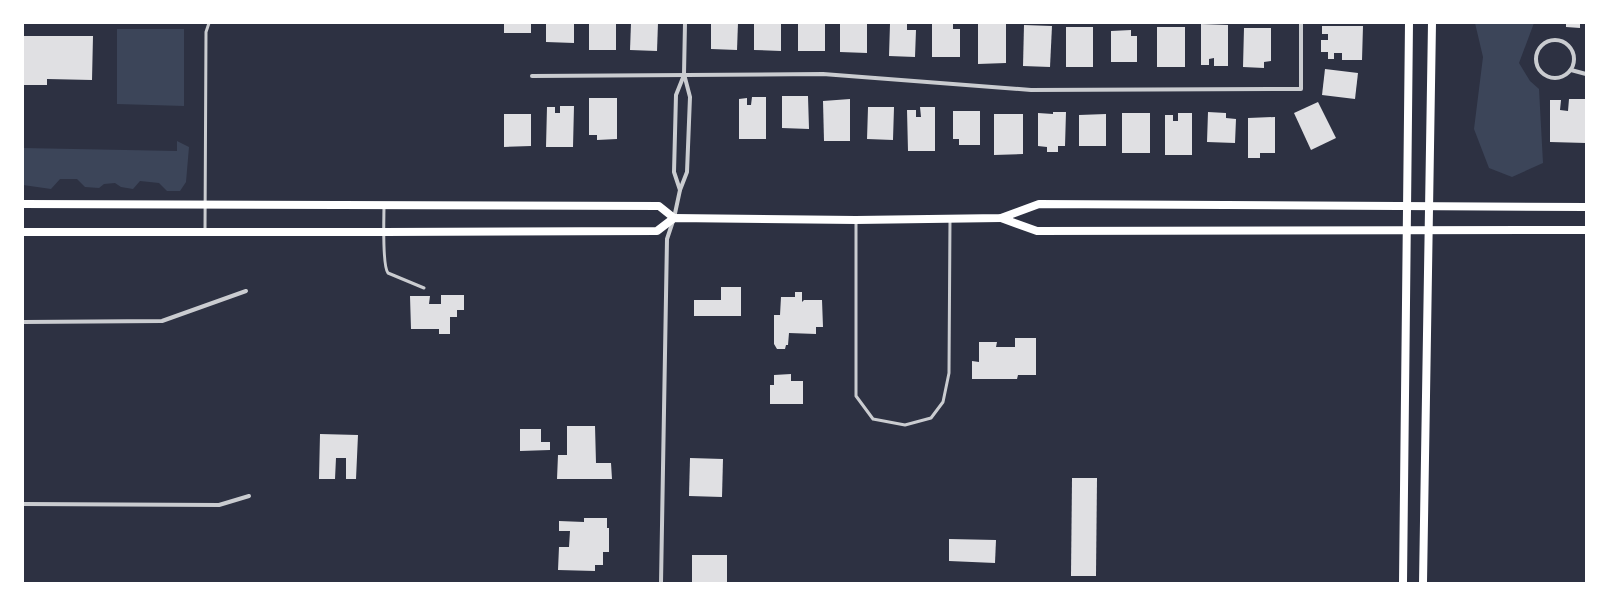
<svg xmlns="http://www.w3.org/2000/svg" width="1609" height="606" font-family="'DejaVu Sans',sans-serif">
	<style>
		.green { fill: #3c4559 }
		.building { fill: #e0e0e3 }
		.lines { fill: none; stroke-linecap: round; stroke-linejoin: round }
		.service { stroke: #caccd0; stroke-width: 3 }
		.minor { stroke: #caccd0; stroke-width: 4 }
		.secondary { stroke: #fff; stroke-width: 8 }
	</style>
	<rect width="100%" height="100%" fill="#2d3142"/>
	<!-- green -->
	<g class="green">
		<path d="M1475,23h59l-15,40 11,18 9,8 4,74 -31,14 -23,-9 -15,-39 9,-72z"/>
		<path d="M117,29h67v77l-67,-2z"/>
		<path d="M23,110v38l154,3v-10l12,6 -3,35 -6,9h-13l-8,-8 -19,-2 -7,8 -12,-2 -6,-4 -11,1 -5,4 -14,-1 -8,-8h-17l-9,10 -28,-4z"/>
	</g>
	<!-- building -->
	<g class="building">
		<rect x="504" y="23" width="27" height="10"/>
		<path d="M546,23h28v20l-28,-1z"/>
		<rect x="589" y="23" width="27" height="27"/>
		<path d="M631,23h27l-1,28 -27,-1z"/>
		<path d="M711,23h27l-1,27 -26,-1z"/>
		<path d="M754,23h27v28l-27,-1z"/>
		<rect x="798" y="23" width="27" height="28"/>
		<path d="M840,23h27v30l-27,-1z"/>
		<path d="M978,23h28v40l-28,1z"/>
		<path d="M1566,23h14v5l-14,-1z"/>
		<path d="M890,24h17v6h9l-1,27 -26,-1z"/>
		<path d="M932,24h21v5h7v28h-28z"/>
		<path d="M1201,24l27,1v41h-14v-8l-5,1v6h-8z"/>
		<path d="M1024,25l28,1 -2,41 -27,-1z"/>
		<path d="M1322,26h41l-1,34h-20v-7h-8v6h-6v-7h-7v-12h7v-6h-6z"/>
		<rect x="1066" y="27" width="27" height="40"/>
		<rect x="1157" y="27" width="28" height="40"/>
		<path d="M1244,28h27v33l-7,1v6l-21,-1z"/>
		<path d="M1131,30v6h6v26h-26v-31z"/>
		<path d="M23,36h70l-1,44 -45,-1v6h-24z"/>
		<path d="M1325,69l33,4 -3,26 -33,-4z"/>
		<path d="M782,96h26l1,33 -27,-1z"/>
		<path d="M752,97h14v42h-27v-40l8,-1v7h4z"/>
		<path d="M589,98h28v41l-20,1v-5h-8z"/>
		<path d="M850,99v42h-26l-1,-40z"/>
		<path d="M1569,99h17v44l-36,-1v-42h11l-1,10 8,1z"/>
		<path d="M1318,102l18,36 -25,12 -17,-37z"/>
		<path d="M560,106h14l-1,41h-27l1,-40h8v6h5z"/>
		<path d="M868,107h26l-1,33 -26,-1z"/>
		<path d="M920,107h15v44h-27l-1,-41h9v7h5z"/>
		<path d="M953,111h27v34h-21v-6h-6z"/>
		<path d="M1053,112h13l-1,34h-7v6h-11v-5l-9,-1v-33l15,1z"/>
		<path d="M1208,112l18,1v5l10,1 -1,24 -28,-1z"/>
		<rect x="1122" y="113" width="28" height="40"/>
		<path d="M1178,113h14v42h-27v-40h8v6h5z"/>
		<path d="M504,114h27v32l-27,1z"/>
		<path d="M994,114h29v40l-29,1z"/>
		<path d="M1106,114v32h-27v-31z"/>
		<path d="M1275,117v36h-15v5h-12v-40z"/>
		<path d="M721,287h20v29h-47v-16h27z"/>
		<path d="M795,292h7v10l2,-2h18l1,27h-7v7l-27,-1 -1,12h-2l-1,4h-8l-3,-5v-29h6l1,-18h14z"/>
		<path d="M441,295h23v15h-7v7h-7v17h-11v-5h-28l-1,-33h20l-1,8h12z"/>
		<path d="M1015,338h21v37h-18l-1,4h-45v-18l7,1v-20h18l-1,5h19z"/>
		<path d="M791,374v7h12v23h-33v-19h4v-10z"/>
		<path d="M567,426h28l1,37h15l1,16h-55l1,-24h9z"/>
		<path d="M520,429h21v13h9v8l-30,1z"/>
		<path d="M320,434l38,1 -2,44h-10v-21h-10l-1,21h-16z"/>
		<path d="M690,458l33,1 -1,38 -33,-1z"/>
		<path d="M1072,478h25l-1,98h-25z"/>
		<path d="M584,518h23v10h2v24h-6v13h-8v6l-37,-1 1,-23h10l1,-16h-11v-10l25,1z"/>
		<path d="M949,539l47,1 -1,23 -46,-2z"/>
		<rect x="692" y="555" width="35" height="28"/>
	</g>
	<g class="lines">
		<!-- service -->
		<g class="service">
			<path d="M384,206c0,13 -2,60 4,67l36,15"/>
			<path d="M856,221v175l17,23 32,6 26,-7 12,-16 6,-29 1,-154"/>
			<path d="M205,230l1,-198 3,-9"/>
		</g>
		<!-- minor -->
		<g class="minor">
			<circle cx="1555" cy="59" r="19"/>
			<path d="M1571,70l15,4"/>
			<path d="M532,76l291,-2 208,16 270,-1v-66"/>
			<path d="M680,190l-6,-18 2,-77 8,-20"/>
			<path d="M23,322l139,-1 84,-30"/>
			<path d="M23,504l196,1 30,-9"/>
			<path d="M661,583l6,-344 7,-21 6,-28 7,-18 3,-75 -6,-23 1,-51"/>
		</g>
		<!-- secondary -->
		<g class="secondary">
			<path d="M23,204l636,2 15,12"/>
			<path d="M1001,218l36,13 549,-1"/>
			<path d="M23,232h361l273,-1 17,-13 182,2 145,-2 38,-14 547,3"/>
			<path d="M1403,583l6,-560"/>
			<path d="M1423,583l9,-560"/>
		</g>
	</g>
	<!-- border -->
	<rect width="1609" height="606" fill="none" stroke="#ffffff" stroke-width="48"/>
</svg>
